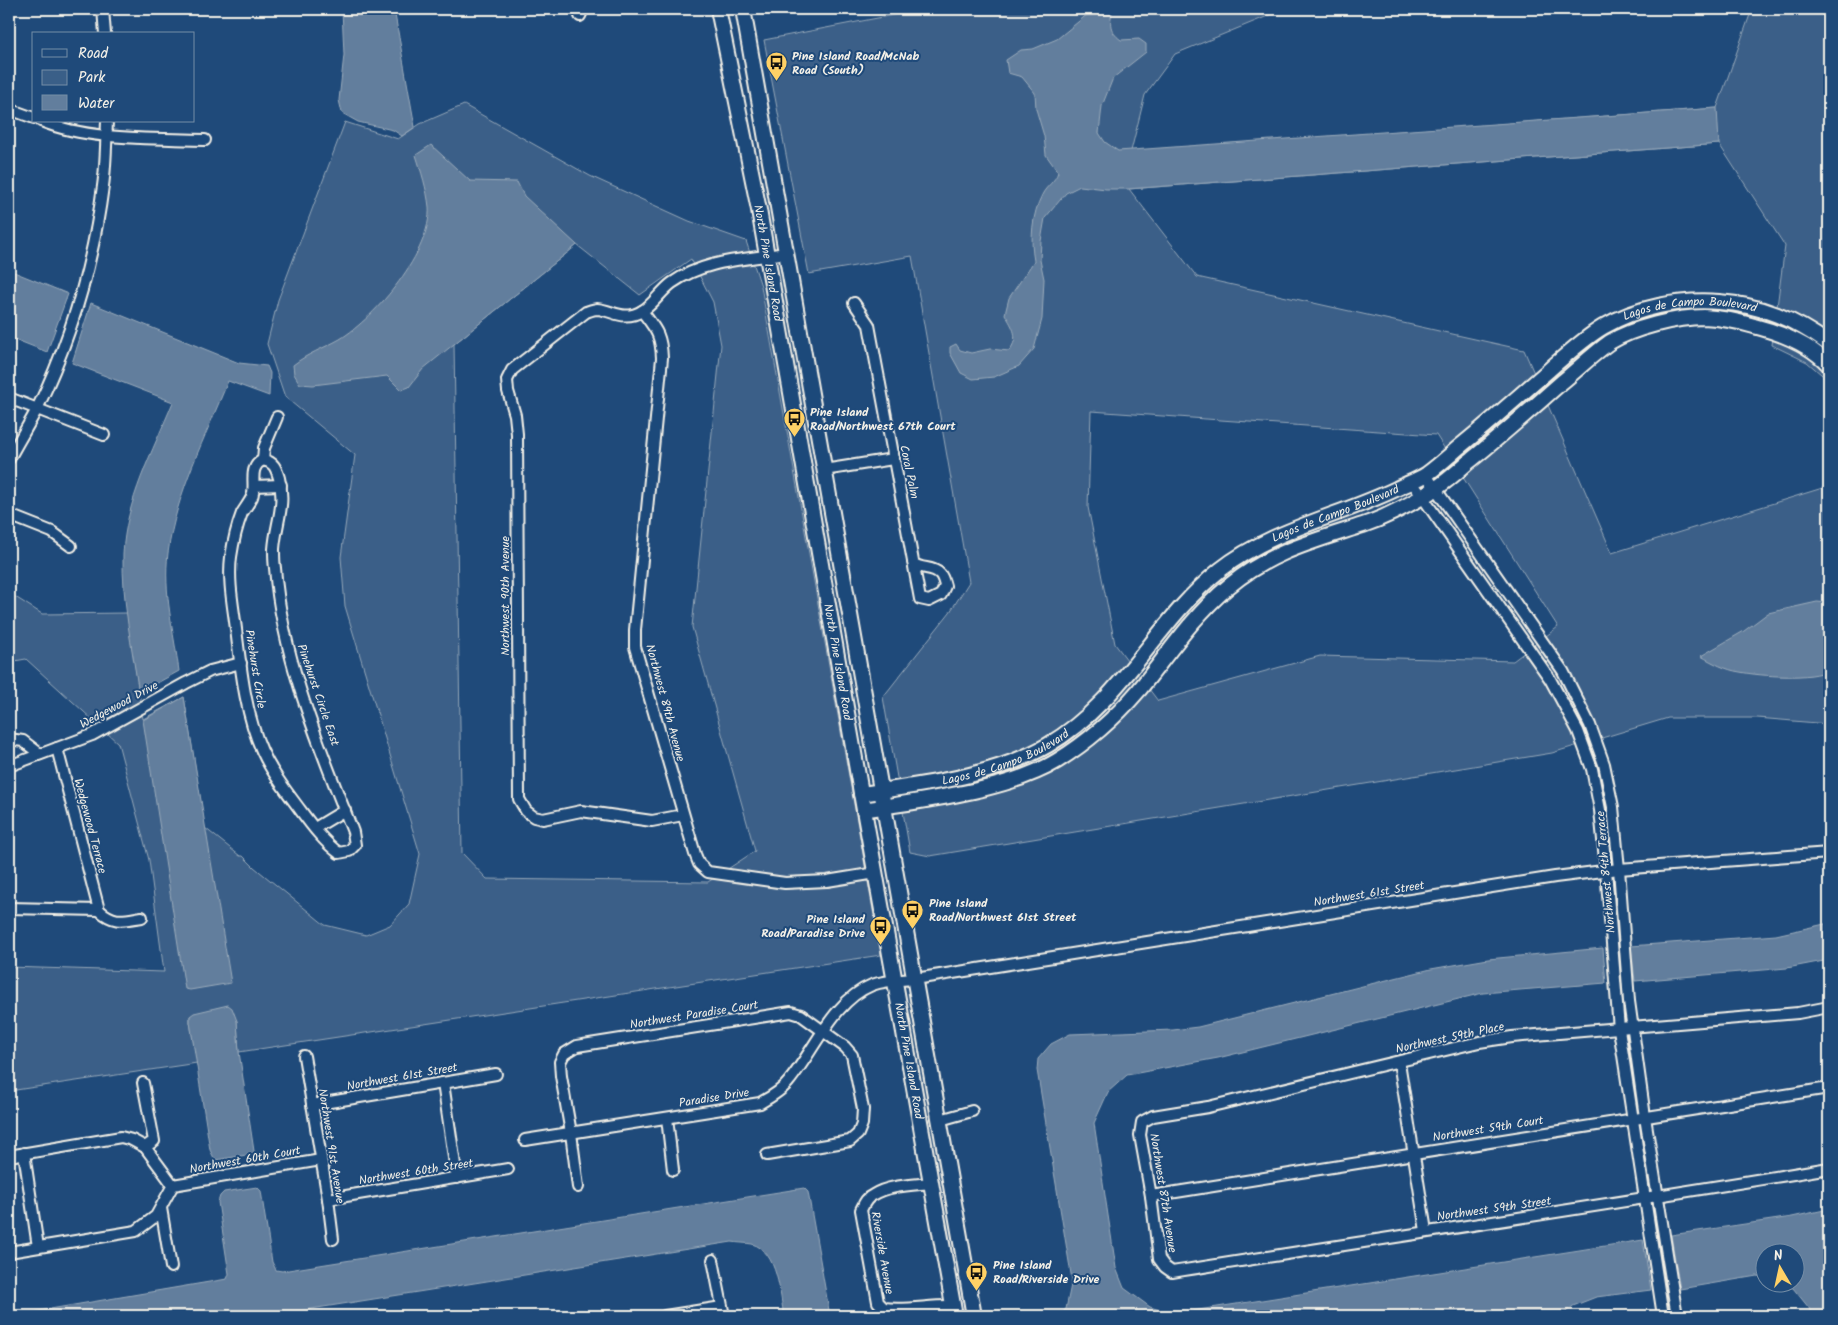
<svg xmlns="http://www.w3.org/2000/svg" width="1838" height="1325" font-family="Kalam,sans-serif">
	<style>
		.green { fill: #3a5f88; stroke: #97a8b8; fill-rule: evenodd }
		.water { fill: #627e9d; stroke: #9cacbb }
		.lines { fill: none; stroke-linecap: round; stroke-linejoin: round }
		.street-casing { stroke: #f4f1e8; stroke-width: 14 }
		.secondary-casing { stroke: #f4f1e8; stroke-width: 18 }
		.street { stroke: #1f4a7a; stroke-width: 10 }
		.secondary { stroke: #1f4a7a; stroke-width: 14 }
		.labels { text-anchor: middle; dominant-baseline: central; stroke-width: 4; stroke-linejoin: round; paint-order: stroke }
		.poi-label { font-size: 12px; font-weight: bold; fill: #f4f1e8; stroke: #1f4a7a; text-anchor: start }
		.street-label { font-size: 12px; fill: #f4f1e8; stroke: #1f4a7a }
	</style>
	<rect width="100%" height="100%" fill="#1f4a7a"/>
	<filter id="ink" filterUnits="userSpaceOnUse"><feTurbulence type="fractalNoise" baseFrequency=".02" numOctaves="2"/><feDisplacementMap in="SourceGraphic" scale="10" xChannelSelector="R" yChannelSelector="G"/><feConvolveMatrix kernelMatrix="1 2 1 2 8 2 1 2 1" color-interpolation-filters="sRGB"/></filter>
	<g filter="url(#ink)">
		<!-- green -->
		<g class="green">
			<path d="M924,9h361l-110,45 -30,41 -14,56 586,-43 35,-99h77v372l-22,-19 -35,-17 13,-99 -66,-102 -590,45 68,88 327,73 88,203 217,-67v238l-72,-6h-89l-116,35 -622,103 -20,-4 -27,-155 67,-85 19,-30 -57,-326 -103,18 -45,-234zM1091,411l345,24 122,192 -45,34 -193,-5 -162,45 -43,-57 -27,-137z"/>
			<path d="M464,105l126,71 99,45 57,20 15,45 120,669 -642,97 -2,-31 -47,-5v6l7,41 -188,28v-124l155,5 -15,-112 -31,-117 -92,-84 -17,3v-69l33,21 85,-1 16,106 41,-22 21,131 35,28h3l11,11 71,58 41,10 24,-10 19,-21 11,-50 -75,-248 -4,-49 14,-102 -70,-58 -18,-53 11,-44 67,-178 53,17 22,-15zM577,245l63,50 51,-36 22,43 8,43 -29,282 63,224 -47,31 -221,-3 -25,-26 -8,-509z"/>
		</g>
		<!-- water -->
		<g class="water">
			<path d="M342,9h52l21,118 -13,9 -9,-6 -35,-8 -16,-9 -3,-13 5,-45z"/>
			<path d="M1094,9h19c-4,14 -4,22 8,31l18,-1 7,5v8l-33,26 -11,28 -3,27 6,9 13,9 599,-43 2,36 -591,45h-22l-26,-3 -14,7 -21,25 -4,23 -1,19 4,19 -2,40 -8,30 -15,17 -25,11 -21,2 -12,-6 -11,-20v-6l6,-3 4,6 11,3 19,-4 19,2c11,-14 4,-23 -4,-37l4,-16 25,-37c-4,-21 -2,-47 8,-66 4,-9 13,-13 16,-23l-12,-17 -2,-19 -8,-27 -1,-16 -13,-16 -14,-4 -2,-13 15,-10 12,-1 24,-10z"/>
			<path d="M431,145l39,36 47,1 7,14 53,49 -154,124 -14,18 -8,3 -14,-14 -74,9 -13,-1 -6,-10 -1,-9c14,-11 31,-17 47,-26 36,-22 92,-88 89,-132 -2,-18 -8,-36 -13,-52z"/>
			<path d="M9,270l59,24 -21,58 -38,-15z"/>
			<path d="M91,303l148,60 28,3 3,7 -1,23 -41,-15c-22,55 -52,112 -60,172 -5,39 6,80 11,118l-40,22c-7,-45 -17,-92 -16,-138 2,-53 30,-104 50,-153l-101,-39z"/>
			<path d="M1817,602l12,1v67c-16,10 -69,6 -89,2 -14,-2 -27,-9 -39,-16l43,-25 24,-18z"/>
			<path d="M184,697l47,286 -41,7 -5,-1 -42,-269z"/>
			<path d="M1829,923v37l-42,8 -152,13 -4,-35 145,-11z"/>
			<path d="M1603,948l3,35 -123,10 -265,65 -91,17 -19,17 -14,31 22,145 8,20 26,19 23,7 470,-74 8,50 -55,7 -23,9 -12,10h-503l8,-7 6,-29 -35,-210 1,-11 13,-15 19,-10 103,-4 25,-3 233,-58 57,-10z"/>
			<path d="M228,1005l4,3 5,13 2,31 15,99 -1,3 -38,6 -5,-10 -20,-128v-6l4,-3z"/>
			<path d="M257,1187l4,4 11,71 4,8 6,1 522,-83 4,4 22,124h-46c-4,-21 -6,-65 -32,-72 -6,-1 -14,-1 -20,-2l-465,74h-258l218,-37 2,-5 -11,-72 2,-6 4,-4z"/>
			<path d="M1829,1209v107h-17l-3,-8 -16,-20 -15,-5 18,-1v-30h-30l-1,26 -8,-2 -77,13 -9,-54 121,-18z"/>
		</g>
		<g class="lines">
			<defs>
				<g id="street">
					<path d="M103,9l2,25"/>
					<path d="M580,16l3,-7"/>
					<path d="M9,109l25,9"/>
					<path d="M41,121c48,20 113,17 164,19"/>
					<path d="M854,303l15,22 51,274 9,2 12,-6 4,-9c-1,-4 -3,-10 -5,-12 -7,-8 -19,-4 -27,-11"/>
					<path d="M642,311c14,19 19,23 20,47l-27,272v17l60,207 4,10 9,8 77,11 42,-2 49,-8"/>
					<path d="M9,398l95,37"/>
					<path d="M9,459c9,-17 19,-33 28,-50 34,-70 56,-146 66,-223 3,-21 3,-43 4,-65"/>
					<path d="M263,460c11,2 13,8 16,18 7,28 -3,44 -5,71 0,6 0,13 1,19 7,90 45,180 78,264l2,13 -6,6 -10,2c-15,-11 -27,-27 -38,-42 -14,-19 -29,-38 -39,-60 -17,-38 -21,-82 -26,-122 -3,-24 -8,-48 -5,-72 2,-14 6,-31 11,-44 3,-5 7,-10 10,-16 5,-13 -5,-29 11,-37z"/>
					<path d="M263,460l1,-12 13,-31"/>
					<path d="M824,470l69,-11"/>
					<path d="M1426,475l137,196 27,54 14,39 9,43 6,62 10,132 16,116 32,199"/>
					<path d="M1412,482l138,197 28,52 14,38 8,41 6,60 13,159 44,287"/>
					<path d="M254,486l27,-1"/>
					<path d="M9,515l43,17 19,14"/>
					<path d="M9,739l14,2 17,13"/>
					<path d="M57,748l42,162"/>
					<path d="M9,766l83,-31 94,-52 24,-12 31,-8"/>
					<path d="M683,815l-31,6 -71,-10 -38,8 -9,-2 -8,-6 -7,-12 -2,-365 -2,-19 -7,-24 -1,-11 5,-10 74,-58c3,-1 8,-3 11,-3 16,1 26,13 45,2 11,-6 19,-20 30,-28 34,-24 74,-23 114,-30"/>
					<path d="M315,828l30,-18"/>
					<path d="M9,908l90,2c16,14 24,10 43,7"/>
					<path d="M1829,1007l-31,6 -286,24 -33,5 -271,65 -55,9 -11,6 -2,13 11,61 8,63 6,8 7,5c219,-35 438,-67 657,-104"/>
					<path d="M304,1056l24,143 5,40"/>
					<path d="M1399,1062l27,169"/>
					<path d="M143,1083l11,58 -9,6"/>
					<path d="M443,1083l14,95"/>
					<path d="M312,1105l184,-31"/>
					<path d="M667,1118l6,52"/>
					<path d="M940,1120l32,-9"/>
					<path d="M525,1140l235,-37c11,-6 23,-13 30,-23 25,-31 44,-80 82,-95 13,-5 29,-5 43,-6l640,-102 64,-8 210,-16"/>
					<path d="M24,1153l14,94"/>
					<path d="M9,1156l112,-19 11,3 13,7 28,38"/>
					<path d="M931,1183c-18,2 -42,2 -58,12 -7,3 -9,9 -12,15l17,92 6,6c23,3 46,-3 69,-2"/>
					<path d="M173,1185l148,-25"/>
					<path d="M578,1187l-7,-54 -10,-57 -1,-14 4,-8 13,-8 214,-34 10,3 44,32 7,8 11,54 -1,15 -4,10 -8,7 -83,14"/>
					<path d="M1151,1196l678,-108"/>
					<path d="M328,1199l180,-30"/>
					<path d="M161,1208l10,59"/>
					<path d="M9,1252l127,-21 20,-15 17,-31"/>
					<path d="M713,1260l11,56"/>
					<path d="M665,1316l57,-9"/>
				</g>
				<g id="secondary">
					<path id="s1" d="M718,9l41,201 105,600 91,506"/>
					<path d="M743,9l231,1307"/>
					<path id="s2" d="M861,794c63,-10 132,-17 187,-49 75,-44 107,-123 172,-175 52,-41 118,-53 176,-81 10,-5 22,-9 31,-15 11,-8 21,-17 31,-26 31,-25 61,-52 91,-78 17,-15 34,-31 54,-43 34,-20 77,-28 116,-25 43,3 75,17 110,42"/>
					<path d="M864,810c58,-10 144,-19 193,-49 31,-19 59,-44 82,-71 29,-36 54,-74 90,-104 41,-34 85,-45 134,-61 24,-8 50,-22 72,-36 11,-7 21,-16 31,-25 33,-26 64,-54 96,-82 16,-13 31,-28 48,-40 23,-14 67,-25 94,-25 17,1 34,4 50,9 27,7 56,18 75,39"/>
				</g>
			</defs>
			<!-- street casing -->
			<use href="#street" class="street-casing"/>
			<!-- secondary casing -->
			<use href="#secondary" class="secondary-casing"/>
			<!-- street -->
			<use href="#street" class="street"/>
			<!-- secondary -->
			<use href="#secondary" class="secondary"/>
		</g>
	</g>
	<!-- icons -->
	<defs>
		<symbol id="bus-pin" viewBox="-11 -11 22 30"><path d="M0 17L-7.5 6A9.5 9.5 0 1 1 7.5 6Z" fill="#ffd166" stroke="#1f4a7a"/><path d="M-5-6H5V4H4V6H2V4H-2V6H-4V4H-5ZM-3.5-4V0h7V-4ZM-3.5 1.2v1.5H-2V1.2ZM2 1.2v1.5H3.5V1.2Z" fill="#111"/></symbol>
	</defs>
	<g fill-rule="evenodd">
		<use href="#bus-pin" x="764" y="50" width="25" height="34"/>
		<use href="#bus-pin" x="782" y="406" width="25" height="34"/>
		<use href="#bus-pin" x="900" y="898" width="25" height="34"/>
		<use href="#bus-pin" x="868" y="914" width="25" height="34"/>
		<use href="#bus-pin" x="964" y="1260" width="25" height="34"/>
	</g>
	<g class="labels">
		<!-- poi labels -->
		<g class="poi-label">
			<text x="792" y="56">Pine Island Road/McNab<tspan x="792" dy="14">Road (South)</tspan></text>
			<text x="810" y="412">Pine Island<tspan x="810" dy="14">Road/Northwest 67th Court</tspan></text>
			<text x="929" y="903">Pine Island<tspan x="929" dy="14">Road/Northwest 61st Street</tspan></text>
			<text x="865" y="919" text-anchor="end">Pine Island<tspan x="865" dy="14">Road/Paradise Drive</tspan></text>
			<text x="993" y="1265">Pine Island<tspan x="993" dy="14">Road/Riverside Drive</tspan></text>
		</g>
		<!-- street labels -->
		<g class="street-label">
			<text stroke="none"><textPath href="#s1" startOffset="259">North Pine Island Road</textPath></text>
			<text stroke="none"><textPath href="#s2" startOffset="990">Lagos de Campo Boulevard</textPath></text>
			<text transform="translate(909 472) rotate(78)">Coral Palm</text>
			<text stroke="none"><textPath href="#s2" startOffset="570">Lagos de Campo Boulevard</textPath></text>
			<text transform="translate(505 596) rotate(-90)">Northwest 90th Avenue</text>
			<text stroke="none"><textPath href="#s1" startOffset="664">North Pine Island Road</textPath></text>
			<text transform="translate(255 669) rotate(81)">Pinehurst Circle</text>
			<text transform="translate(318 695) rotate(71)">Pinehurst Circle East</text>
			<text transform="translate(665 703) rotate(75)">Northwest 89th Avenue</text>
			<text transform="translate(119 705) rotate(-28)">Wedgewood Drive</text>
			<text stroke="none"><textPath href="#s2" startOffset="150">Lagos de Campo Boulevard</textPath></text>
			<text transform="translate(90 826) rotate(75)">Wedgewood Terrace</text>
			<text transform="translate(1606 872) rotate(-95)">Northwest 84th Terrace</text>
			<text transform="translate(1369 894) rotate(-9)">Northwest 61st Street</text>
			<text transform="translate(694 1015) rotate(-9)">Northwest Paradise Court</text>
			<text transform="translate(1450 1038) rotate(-12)">Northwest 59th Place</text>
			<text stroke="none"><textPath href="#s1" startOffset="1069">North Pine Island Road</textPath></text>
			<text transform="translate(402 1077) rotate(-10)">Northwest 61st Street</text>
			<text transform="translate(714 1098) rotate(-9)">Paradise Drive</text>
			<text transform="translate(1488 1129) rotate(-9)">Northwest 59th Court</text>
			<text transform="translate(331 1146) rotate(81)">Northwest 91st Avenue</text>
			<text transform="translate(245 1160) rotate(-10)">Northwest 60th Court</text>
			<text transform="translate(416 1172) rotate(-9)">Northwest 60th Street</text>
			<text transform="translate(1163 1193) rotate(81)">Northwest 87th Avenue</text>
			<text transform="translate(1494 1209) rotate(-8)">Northwest 59th Street</text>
			<text transform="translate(882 1253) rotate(80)">Riverside Avenue</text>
		</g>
	</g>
	<!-- margin -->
	<rect width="1838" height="1325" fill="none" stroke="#1f4a7a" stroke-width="30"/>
	<rect x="15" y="15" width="1808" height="1295" fill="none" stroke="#f4f1e8" stroke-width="2" filter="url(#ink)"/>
	<!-- legend -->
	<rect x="32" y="32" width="162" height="90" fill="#1f4a7a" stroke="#748da6"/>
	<rect x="42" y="49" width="25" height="8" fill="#1f4a7a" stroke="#748da6"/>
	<text x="78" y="58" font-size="15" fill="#f4f1e8">Road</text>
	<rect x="42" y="70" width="25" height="15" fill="#3a5f88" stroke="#748da6"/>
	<text x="78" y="82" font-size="15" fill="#f4f1e8">Park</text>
	<rect x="42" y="95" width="25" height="15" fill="#627e9d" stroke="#748da6"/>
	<text x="78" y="108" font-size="15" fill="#f4f1e8">Water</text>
	<!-- north arrow -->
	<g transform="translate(1780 1268) rotate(351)"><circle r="24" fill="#1f4a7a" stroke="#748da6"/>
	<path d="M0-4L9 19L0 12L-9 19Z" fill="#ffd166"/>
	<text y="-8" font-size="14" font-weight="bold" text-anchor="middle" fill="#f4f1e8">N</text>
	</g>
</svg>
